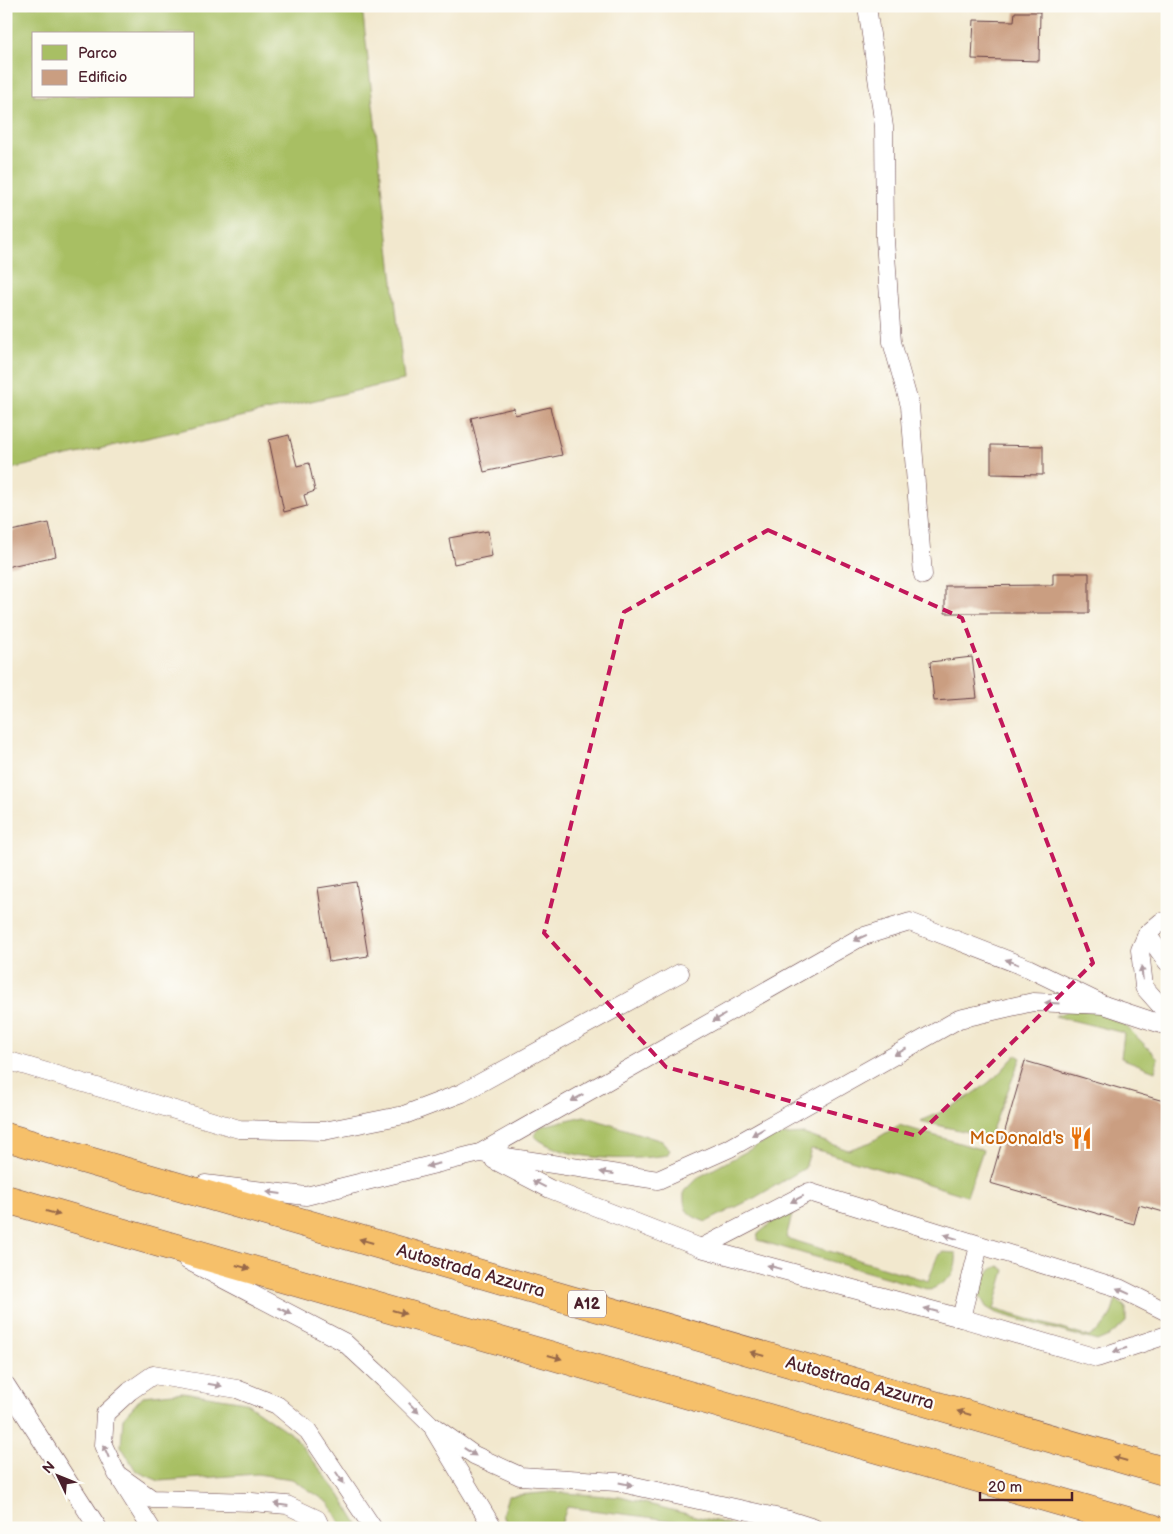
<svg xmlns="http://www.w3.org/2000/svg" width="1173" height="1534" font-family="'Balsamiq Sans',sans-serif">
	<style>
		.green { fill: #a8bf64; stroke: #796f48; fill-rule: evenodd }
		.building { fill: #ca9e81 }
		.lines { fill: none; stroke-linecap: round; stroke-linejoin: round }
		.lane-casing { stroke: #633d43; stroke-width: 19 }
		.highway-casing { stroke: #633d43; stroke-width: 29 }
		.lane { stroke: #fff; stroke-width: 18 }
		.highway { stroke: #f6c06b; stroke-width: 28 }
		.oneway { fill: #ae9aa0 }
		.oneway2 { fill: #976748 }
		.marked { fill: none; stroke: #c2185b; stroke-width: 4; stroke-dasharray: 10 6; stroke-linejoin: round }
		.labels { text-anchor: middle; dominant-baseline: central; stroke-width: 4.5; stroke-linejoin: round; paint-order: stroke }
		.shield { fill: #fdfcf7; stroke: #806168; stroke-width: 1 }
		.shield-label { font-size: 16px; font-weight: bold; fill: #4a1f2b }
		.food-label { font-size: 18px; fill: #c56008; stroke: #fdfcf7; text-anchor: end }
		.street-label { font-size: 18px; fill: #4a1f2b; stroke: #fdfcf7 }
	</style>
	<rect width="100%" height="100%" fill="#fdfcf7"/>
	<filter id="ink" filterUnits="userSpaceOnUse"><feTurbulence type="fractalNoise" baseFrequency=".02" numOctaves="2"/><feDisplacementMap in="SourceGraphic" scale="10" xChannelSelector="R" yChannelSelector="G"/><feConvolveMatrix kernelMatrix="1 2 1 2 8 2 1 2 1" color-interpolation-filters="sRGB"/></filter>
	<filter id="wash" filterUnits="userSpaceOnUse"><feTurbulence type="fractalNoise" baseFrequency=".0096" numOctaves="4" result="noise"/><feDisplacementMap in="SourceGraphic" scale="20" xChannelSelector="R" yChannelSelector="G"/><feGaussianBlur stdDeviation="1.12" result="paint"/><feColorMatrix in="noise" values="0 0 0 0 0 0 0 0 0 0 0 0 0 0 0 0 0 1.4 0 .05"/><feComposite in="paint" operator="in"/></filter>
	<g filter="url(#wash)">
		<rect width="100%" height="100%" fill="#f2e8ce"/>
		<!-- green -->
		<g class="green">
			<path d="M6,6h356l42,374 -398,90zM34,34h160v62h-160z"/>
			<path d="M1069,1010l25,1 31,14 33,33 -3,13 -34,-13 3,-25 -69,-17z"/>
			<path d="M1016,1055l5,3 -32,79 -69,-16c24,-9 48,-22 68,-38 11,-8 19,-19 28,-28z"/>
			<path d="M584,1116l78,25 8,9 -3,5c-38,6 -102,7 -133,-19l3,-6 5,-4z"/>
			<path d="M899,1125l84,25 -16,46 -149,-46 -7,-1 -6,19 -49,29 -50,25c-19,-7 -23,-11 -22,-31l13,-13 78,-42 29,-2 44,16 23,-8z"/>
			<path d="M793,1211l-7,27 142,43 10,-26 5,-3 13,1c2,21 -9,29 -26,37l-173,-50 1,-6 13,-11z"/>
			<path d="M999,1266l6,4 -11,39 95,28c18,-12 22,-18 27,-39l10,10v14l-15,13 -14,6 -101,-28 -10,-6 -7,-13c4,-13 7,-24 20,-28z"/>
			<path d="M183,1392l62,10 49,34 46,59 20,33h-17l-14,-25 -37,-24 -35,-5 -98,7 -23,-10 -15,-25 2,-28 20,-22z"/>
			<path d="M552,1492l68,5 123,31h-28l-60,-10 -88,-11 -7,21h-50l-8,-13 6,-19z"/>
		</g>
		<g id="blocks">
			<!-- building -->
			<g class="building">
				<path d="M1015,12h25l-1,49 -67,-2 2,-39 40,1z"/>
				<path d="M550,407l12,48 -78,17 -13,-54 43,-10 1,7z"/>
				<path d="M289,435l8,31 12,-3 6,28 -11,4 3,11 -23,6 -15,-72z"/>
				<path d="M991,445l52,1v29l-52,-1z"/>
				<path d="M49,523l7,33 -50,11v-35z"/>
				<path d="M488,531l4,25 -38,8 -5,-26z"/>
				<path d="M1053,573h36v40h-144v-27l108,-1z"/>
				<path d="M972,657l5,41 -43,3 -4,-39z"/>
				<path d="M356,882l12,74 -39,6 -11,-74z"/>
				<path d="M1025,1061l142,41v111l-28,-8 -5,19 -144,-41z"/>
			</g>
		</g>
	</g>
	<g filter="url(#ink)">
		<use href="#blocks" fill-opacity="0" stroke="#633d43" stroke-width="1"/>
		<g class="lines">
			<defs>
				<g id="lane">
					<path d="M867,6l17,121 1,113 7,102 18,64 13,169"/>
					<path d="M1167,921l-6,1 -14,12 -7,16 4,37 23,26"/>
					<path d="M1147,934l20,28"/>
					<path d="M6,1060l233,69 85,2 80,-16 58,-22 218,-120"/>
					<path d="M480,1153l178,27 72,-32 229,-129 74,-17 71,3 63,21"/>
					<path d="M494,1160l56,29 151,59 260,70 136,40 70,-23"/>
					<path d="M205,1184l101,12 174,-43 381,-216 49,-15 118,46 76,37"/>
					<path d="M701,1248l108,-56 310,96 48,24"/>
					<path d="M187,1260l157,82 40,37 46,45 44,31 46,21 97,6 172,38 7,8"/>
					<path d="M961,1318l18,-72"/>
					<path d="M6,1385l92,143"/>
					<path d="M434,1430l59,98"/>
					<path d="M122,1482l29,46"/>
					<path d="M789,1520l25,8"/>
					<path d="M321,1528l-4,-9 -30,-14 -35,-3 -100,-3 -35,-25 -14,-29 2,-31 25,-23 23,-16 84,14 40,16 31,26 65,97"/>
				</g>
				<g id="highway">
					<path d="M6,1137l1161,335"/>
					<path d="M6,1199l1146,329"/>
				</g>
			</defs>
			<!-- lane casing -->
			<use href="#lane" class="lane-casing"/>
			<!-- highway casing -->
			<use href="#highway" class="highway-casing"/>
			<!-- lane -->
			<use href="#lane" class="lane"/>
			<!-- highway -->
			<use href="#highway" class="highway"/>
		</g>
		<!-- one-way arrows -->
		<defs><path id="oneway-solid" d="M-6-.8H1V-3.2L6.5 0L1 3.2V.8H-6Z" transform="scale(1.25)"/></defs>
		<g class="oneway">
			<use href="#oneway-solid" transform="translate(860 938) rotate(156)"/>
			<use href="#oneway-solid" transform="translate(1012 962) rotate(-158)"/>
			<use href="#oneway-solid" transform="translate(1142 973) rotate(-97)"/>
			<use href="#oneway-solid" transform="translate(1052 1003) rotate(-177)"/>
			<use href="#oneway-solid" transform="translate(719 1018) rotate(150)"/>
			<use href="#oneway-solid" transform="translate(900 1052) rotate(151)"/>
			<use href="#oneway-solid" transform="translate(577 1098) rotate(150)"/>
			<use href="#oneway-solid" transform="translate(758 1132) rotate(151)"/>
			<use href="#oneway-solid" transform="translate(433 1165) rotate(166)"/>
			<use href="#oneway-solid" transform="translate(607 1173) rotate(-172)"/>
			<use href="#oneway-solid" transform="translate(539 1184) rotate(-153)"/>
			<use href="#oneway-solid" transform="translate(274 1193) rotate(-173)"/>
			<use href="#oneway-solid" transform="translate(797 1199) rotate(153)"/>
			<use href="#oneway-solid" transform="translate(951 1237) rotate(-162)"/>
			<use href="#oneway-solid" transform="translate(774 1267) rotate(-165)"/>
			<use href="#oneway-solid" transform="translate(1123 1291) rotate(-156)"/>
			<use href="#oneway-solid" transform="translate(931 1310) rotate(-165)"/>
			<use href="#oneway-solid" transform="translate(285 1311) rotate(27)"/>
			<use href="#oneway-solid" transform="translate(1120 1350) rotate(162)"/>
			<use href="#oneway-solid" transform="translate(215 1385) rotate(9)"/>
			<use href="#oneway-solid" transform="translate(414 1408) rotate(45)"/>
			<use href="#oneway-solid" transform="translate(106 1451) rotate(-112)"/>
			<use href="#oneway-solid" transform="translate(470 1452) rotate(33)"/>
			<use href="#oneway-solid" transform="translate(340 1478) rotate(56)"/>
			<use href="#oneway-solid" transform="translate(626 1484) rotate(12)"/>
			<use href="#oneway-solid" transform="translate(281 1505) rotate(-172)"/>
		</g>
		<g class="oneway2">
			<use href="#oneway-solid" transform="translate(53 1213) rotate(16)"/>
			<use href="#oneway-solid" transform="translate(366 1241) rotate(-164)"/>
			<use href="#oneway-solid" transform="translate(243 1267) rotate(16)"/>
			<use href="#oneway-solid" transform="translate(399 1312) rotate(16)"/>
			<use href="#oneway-solid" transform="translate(757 1354) rotate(-164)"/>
			<use href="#oneway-solid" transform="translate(555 1357) rotate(16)"/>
			<use href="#oneway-solid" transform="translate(964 1413) rotate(-164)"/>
			<use href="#oneway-solid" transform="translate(1120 1459) rotate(-164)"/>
		</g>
	</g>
	<!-- marked area -->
	<path class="marked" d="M768,530l194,88 131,345 -176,173 -251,-69 -122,-134 80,-321z"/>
	<!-- icons -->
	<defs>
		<symbol id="restaurant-bare" viewBox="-9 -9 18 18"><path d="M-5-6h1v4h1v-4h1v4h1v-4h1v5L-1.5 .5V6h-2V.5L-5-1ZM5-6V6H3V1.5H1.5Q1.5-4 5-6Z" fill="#e8710a" stroke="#fdfcf7" stroke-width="2.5" paint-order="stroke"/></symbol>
	</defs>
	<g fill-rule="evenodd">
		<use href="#restaurant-bare" x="1065" y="1122" width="32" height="32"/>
	</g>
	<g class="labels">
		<!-- shield labels -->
		<rect class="shield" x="568" y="1290.5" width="38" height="27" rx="4"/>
		<g class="shield-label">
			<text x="587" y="1304">A12</text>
		</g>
		<!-- food labels -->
		<g class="food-label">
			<text x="1064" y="1138">McDonald's</text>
		</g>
		<!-- street labels -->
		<g class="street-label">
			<text transform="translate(471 1271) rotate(16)">Autostrada Azzurra</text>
			<text transform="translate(860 1383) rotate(16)">Autostrada Azzurra</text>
		</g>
	</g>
	<!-- margin -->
	<rect width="1173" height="1534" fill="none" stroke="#fdfcf7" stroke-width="25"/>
	<!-- legend -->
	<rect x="32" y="32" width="162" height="65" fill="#fdfcf7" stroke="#b5a4a5"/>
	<rect x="42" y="45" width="25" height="15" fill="#a8bf64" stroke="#b5a4a5"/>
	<text x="78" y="58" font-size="15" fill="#4a1f2b">Parco</text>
	<rect x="42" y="70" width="25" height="15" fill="#ca9e81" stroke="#b5a4a5"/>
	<text x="78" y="82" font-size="15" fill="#4a1f2b">Edificio</text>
	<!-- north arrow -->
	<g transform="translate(58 1476) rotate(313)" stroke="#fdfcf7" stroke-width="4" paint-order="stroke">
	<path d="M0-4L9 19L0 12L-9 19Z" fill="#4a1f2b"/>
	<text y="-8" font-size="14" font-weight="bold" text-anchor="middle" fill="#4a1f2b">N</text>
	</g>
	<!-- scale -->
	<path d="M980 1492v8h92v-8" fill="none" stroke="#4a1f2b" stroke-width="2.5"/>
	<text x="988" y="1492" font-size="15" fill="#4a1f2b" stroke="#fdfcf7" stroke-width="4" paint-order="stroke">20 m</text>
</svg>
